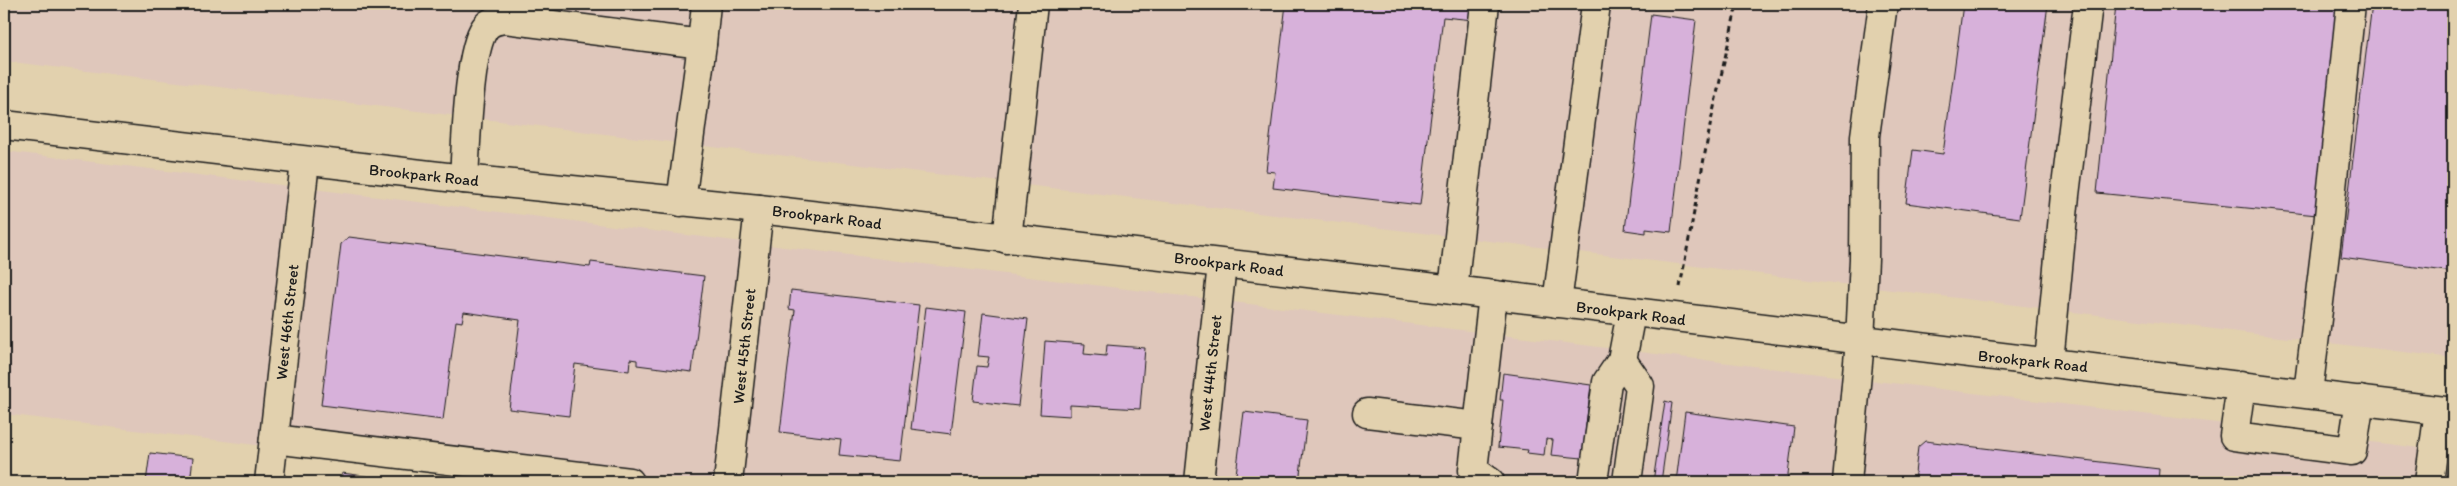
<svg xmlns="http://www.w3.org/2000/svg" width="2457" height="486" font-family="Itim,sans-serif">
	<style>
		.built { fill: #dfc7bb }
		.building { fill: #d7b1da; stroke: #1c1c1c }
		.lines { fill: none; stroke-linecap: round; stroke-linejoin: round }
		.minor-casing { stroke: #1c1c1c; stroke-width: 31 }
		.major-casing { stroke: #1c1c1c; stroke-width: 31 }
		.path { stroke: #1c1c1c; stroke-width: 3; stroke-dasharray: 5 4; stroke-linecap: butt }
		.minor { stroke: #e2d1ae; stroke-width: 28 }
		.major { stroke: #e2d1ae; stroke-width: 28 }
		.labels { text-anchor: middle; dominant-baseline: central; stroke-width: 4.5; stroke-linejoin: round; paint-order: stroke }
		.street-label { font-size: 16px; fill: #1c1c1c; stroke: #e2d1ae }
	</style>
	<rect width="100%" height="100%" fill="#e2d1ae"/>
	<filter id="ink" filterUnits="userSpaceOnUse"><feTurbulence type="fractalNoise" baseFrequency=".02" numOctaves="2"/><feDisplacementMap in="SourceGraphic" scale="10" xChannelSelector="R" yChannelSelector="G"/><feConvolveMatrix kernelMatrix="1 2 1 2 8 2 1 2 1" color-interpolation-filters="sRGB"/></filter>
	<g filter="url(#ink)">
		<!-- built -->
		<g class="built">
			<path d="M4,4h2449v354l-2449,-297z"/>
			<path d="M4,151l2449,301v30h-1897l-552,-68z"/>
		</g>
		<!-- building -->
		<g class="building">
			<path d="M1286,4h189l-1,16 -31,-3 -23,188 -147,-17 2,-16 -9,-1z"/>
			<path d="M1963,4h85l-28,214 -114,-15 7,-53 30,4z"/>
			<path d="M2116,4h223l-22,211 -220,-22z"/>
			<path d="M2372,4h81v268l-112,-15z"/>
			<path d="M1651,14l45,6 -25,212 -25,-3v4l-21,-3z"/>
			<path d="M349,237l241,30 1,-5 113,14 -12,96 -55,-7v-5l-7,-1 -1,12 -54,-7 -6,52 -60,-7 11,-89 -56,-8 -2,10 -6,-1 -13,99 -122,-15 20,-161z"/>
			<path d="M791,290l128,15 -19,156 -61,-6 2,-16 -61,-7 15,-122 -6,-1z"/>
			<path d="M926,307l40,5 -15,122 -40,-5z"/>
			<path d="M983,313l45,6 -10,87 -45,-5 4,-35 10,1 2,-10 -11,-1z"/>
			<path d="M1045,341l40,3 -1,10 22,2 1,-11 38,3 -5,61 -70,-4v11l-30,-2z"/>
			<path d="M1503,373l88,12 -9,73 -31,-3 2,-15 -7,-1 -2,16 -17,-2 1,-3 -30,-3 5,-47h-3z"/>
			<path d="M1665,401l7,2 -11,79h-8z"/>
			<path d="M1244,412l63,8 -8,62h-64z"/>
			<path d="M1685,412l109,15 -7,55h-111z"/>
			<path d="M1925,441l234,28 -1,13h-244l4,-35z"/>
			<path d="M150,453l43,5 -3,24h-44z"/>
			<path d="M342,473l45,6v3h-46z"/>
			<path d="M1356,477l37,5h-38z"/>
		</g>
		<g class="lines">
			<defs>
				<g id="minor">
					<path d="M702,44l4,-40"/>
					<path d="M464,179c2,-31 4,-128 21,-151 5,-7 12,-8 20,-9l197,25 -21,158"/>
					<path d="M1007,239l26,-235"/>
					<path d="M1453,290l32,-286"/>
					<path d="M1557,303l39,-299"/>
					<path d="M1622,360l18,26 -13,96"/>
					<path d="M2049,362l16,-167 23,-191"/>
					<path d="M2241,385l-7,51 118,15 8,-51"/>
					<path d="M2308,393l19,-157 24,-232"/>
					<path d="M1367,413l111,13"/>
					<path d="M274,439l356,43"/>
					<path d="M269,482l36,-320"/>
					<path d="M728,482l31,-273"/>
					<path d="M1199,482l23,-218"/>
					<path d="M1490,482l-17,-12 20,-175"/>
					<path d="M1593,482l14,-100 15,-22 9,-47"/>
					<path d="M1847,482l13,-141 4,-82 1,-123 18,-132"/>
					<path d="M2429,482l10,-71"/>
				</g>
				<path id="major" d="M4,125l460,54 295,30 694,81 1000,122"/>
			</defs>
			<!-- minor casing -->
			<use href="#minor" class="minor-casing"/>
			<!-- major casing -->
			<use href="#major" class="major-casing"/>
			<!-- path -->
			<path class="path" d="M1680,287l31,-166 26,-117"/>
			<!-- minor -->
			<use href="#minor" class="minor"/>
			<!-- major -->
			<use href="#major" class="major"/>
		</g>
	</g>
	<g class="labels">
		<!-- street labels -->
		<g class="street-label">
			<text transform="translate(424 175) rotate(6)">Brookpark Road</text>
			<text transform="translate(827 217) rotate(7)">Brookpark Road</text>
			<text transform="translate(1229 264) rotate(7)">Brookpark Road</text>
			<text transform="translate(1631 313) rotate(7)">Brookpark Road</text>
			<text transform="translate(287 322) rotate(-84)">West 46th Street</text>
			<text transform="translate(744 346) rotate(-84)">West 45th Street</text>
			<text transform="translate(2033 361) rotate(6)">Brookpark Road</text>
			<text transform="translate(1210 373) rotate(-84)">West 44th Street</text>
		</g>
	</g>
	<!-- margin -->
	<rect width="2457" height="486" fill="none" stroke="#e2d1ae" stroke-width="20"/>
	<rect x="10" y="10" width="2437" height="466" fill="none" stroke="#1c1c1c" stroke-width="2" filter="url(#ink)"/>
</svg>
